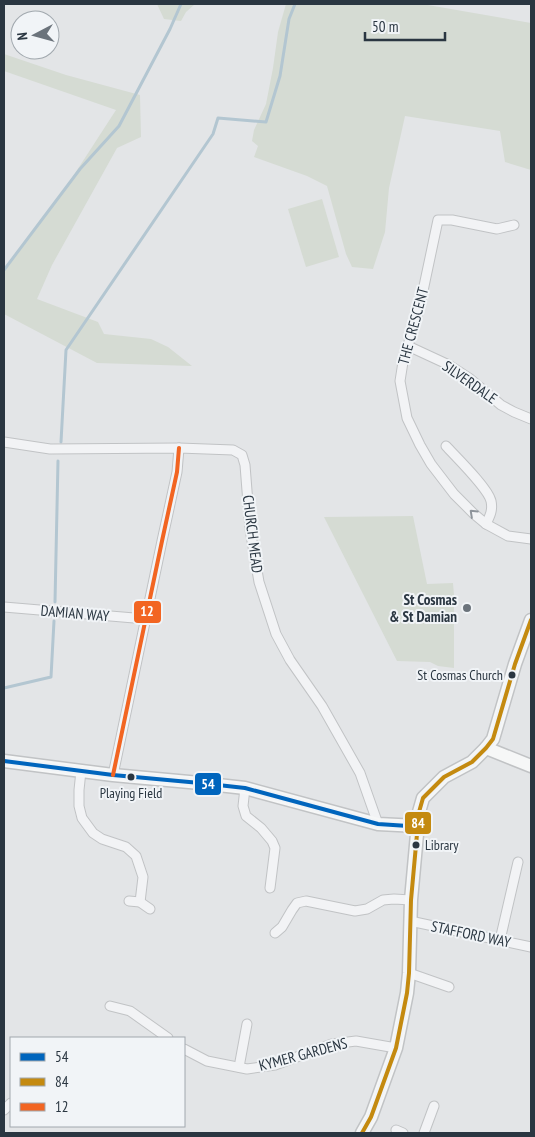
<svg xmlns="http://www.w3.org/2000/svg" width="535" height="1137" font-family="'PT Sans Narrow',sans-serif">
	<style>
		.green { fill: #d5dbd3 }
		.lines { fill: none; stroke-linecap: round; stroke-linejoin: round }
		.stream { stroke: #b3c6d1; stroke-width: 3 }
		.street-casing { stroke: #c1c3c5; stroke-width: 11 }
		.secondary-casing { stroke: #c1c3c5; stroke-width: 15 }
		.street { stroke: #f2f3f5; stroke-width: 9 }
		.secondary { stroke: #f6f7f7; stroke-width: 12 }
		.bus-1-casing { stroke: #f1f4f7; stroke-width: 8 }
		.bus-2-casing { stroke: #f1f4f7; stroke-width: 8 }
		.bus-3-casing { stroke: #f1f4f7; stroke-width: 8 }
		.bus-1 { stroke: #0065bd; stroke-width: 4 }
		.bus-2 { stroke: #c48a10; stroke-width: 4 }
		.bus-3 { stroke: #f26522; stroke-width: 4 }
		.oneway { stroke: #8e949b }
		.poi-dot { fill: #6b737b; stroke: #f1f4f7; stroke-width: 2 }
		.bus-dot { fill: #2a3641; stroke: #f1f4f7; stroke-width: 2 }
		.labels { text-anchor: middle; dominant-baseline: central; stroke-width: 4; stroke-linejoin: round; paint-order: stroke }
		.bus-label { font-size: 14px; fill: #2a3641; stroke: #f1f4f7; text-anchor: end }
		.street-label { font-size: 15px; fill: #2a3641; stroke: #f1f4f7 }
		.poi-label { font-size: 15px; font-weight: bold; fill: #2a3641; stroke: #f1f4f7; text-anchor: end }
		.line-badge { stroke: #f1f4f7; stroke-width: 2 }
		.badge-label { font-size: 14px; text-anchor: middle; font-weight: bold; fill: #fff }
	</style>
	<rect width="100%" height="100%" fill="#e3e5e7"/>
	<!-- green -->
	<g class="green">
		<path d="M157,4h38l-9,8 -5,9 -17,-2z"/>
		<path d="M286,4h136l109,19v147l-26,-8 -5,-31 -95,-15 -16,72 -4,44 -12,37 -21,-2 -6,-13 -19,-68 -20,-10 -53,-19 4,-11 -6,-5 2,-11 12,-26 7,-36 5,-36z"/>
		<path d="M4,54l62,21 74,20 1,42 -24,11 -65,117 -15,34 61,23 6,12 47,5 17,8 24,19 -95,-3 -93,-49v-44l55,-72 57,-88 -112,-39z"/>
		<path d="M322,199l17,58 -33,10 -18,-58z"/>
		<path d="M413,516l14,68 26,-1 1,12v73l-16,-2 -8,-4 -33,-1 -73,-144z"/>
	</g>
	<g class="lines">
		<!-- stream -->
		<g class="stream">
			<path d="M4,270l76,-101 39,-43 51,-97 11,-25"/>
			<path d="M61,442l5,-92 147,-216 5,-16 48,4 14,-46 9,-57 6,-15"/>
			<path d="M55,602l3,-141"/>
			<path d="M4,688l47,-11 3,-56"/>
		</g>
		<defs>
			<g id="street">
				<path d="M514,225l-17,4 -45,-9h-14l-18,85 -17,57 -3,19 7,37 13,27 11,19 23,30 20,20 12,10 22,12 23,3"/>
				<path d="M408,346l41,19 20,13 32,27 13,7 17,7"/>
				<path d="M4,442l46,7 129,-1 54,2 9,5 3,10 5,64 9,53 17,52 14,26 32,46 38,67 18,51"/>
				<path d="M446,446c10,11 42,42 45,55 2,9 -1,15 -5,23"/>
				<path d="M4,607l142,12"/>
				<path d="M81,771l-2,19v16l3,12 11,15 9,6 24,8 10,9 7,21 -3,25"/>
				<path d="M113,775l49,-234 15,-69 2,-24"/>
				<path d="M245,788l-2,18 3,10 15,12 11,13 3,7 -5,40"/>
				<path d="M129,901l11,1 10,7"/>
				<path d="M410,921l121,26"/>
				<path d="M275,933l7,-6 10,-17 5,-7 9,-2 49,10 12,-2 16,-9 11,-1 17,1"/>
				<path d="M500,940l18,-78"/>
				<path d="M409,973l40,14"/>
				<path d="M110,1006l20,5 38,27"/>
				<path d="M184,1049l23,12 40,8 28,-4 57,-21 24,-3 40,7"/>
				<path d="M239,1067l8,-43"/>
				<path d="M4,1110l7,-7"/>
				<path d="M396,1130l7,3"/>
				<path d="M424,1133l10,-27"/>
			</g>
			<g id="secondary">
				<path d="M486,748l45,18"/>
				<path d="M4,761l109,14 87,8 45,5 133,36 40,2"/>
				<path d="M362,1133l9,-16 25,-69 11,-55 2,-20 2,-73 8,-88 4,-14 21,-21 28,-15 14,-14 7,-9 22,-75 16,-44"/>
			</g>
		</defs>
		<!-- street casing -->
		<use href="#street" class="street-casing"/>
		<!-- secondary casing -->
		<use href="#secondary" class="secondary-casing"/>
		<!-- street -->
		<use href="#street" class="street"/>
		<!-- secondary -->
		<use href="#secondary" class="secondary"/>
		<defs>
			<path id="bus-1" d="M4,761l109,14 87,8 45,5 133,36 30,2"/>
			<path id="bus-2" d="M362,1133l9,-16 25,-69 11,-55 2,-20 2,-73 8,-88 4,-14 21,-21 28,-15 14,-14 7,-9 22,-75 16,-44"/>
			<path id="bus-3" d="M113,775l49,-234 15,-69 2,-24"/>
		</defs>
		<!-- bus-1 casing -->
		<use href="#bus-1" class="bus-1-casing"/>
		<!-- bus-2 casing -->
		<use href="#bus-2" class="bus-2-casing"/>
		<!-- bus-3 casing -->
		<use href="#bus-3" class="bus-3-casing"/>
		<!-- bus-1 -->
		<use href="#bus-1" class="bus-1"/>
		<!-- bus-2 -->
		<use href="#bus-2" class="bus-2"/>
		<!-- bus-3 -->
		<use href="#bus-3" class="bus-3"/>
	</g>
	<!-- one-way arrows -->
	<defs><path id="oneway-chevron" d="M-2-3.5L2.5 0L-2 3.5" fill="none" stroke-width="1.6" stroke-linecap="round" stroke-linejoin="round" transform="scale(1.25)"/></defs>
	<use class="oneway" href="#oneway-chevron" transform="translate(473 513) rotate(-137)"/>
	<!-- markers -->
	<circle class="poi-dot" cx="467" cy="608" r="5"/>
	<g class="bus-dot">
		<circle cx="512" cy="675" r="4.5"/>
		<circle cx="131" cy="777" r="4.5"/>
		<circle cx="416" cy="845" r="4.5"/>
	</g>
	<g class="labels">
		<!-- bus labels -->
		<g class="bus-label">
			<text x="503" y="675">St Cosmas Church</text>
			<text x="131" y="793" text-anchor="middle">Playing Field</text>
			<text x="425" y="845" text-anchor="start">Library</text>
		</g>
		<!-- street labels -->
		<g class="street-label">
			<text transform="translate(413 326) rotate(-75)">THE CRESCENT</text>
			<text transform="translate(470 382) rotate(35)">SILVERDALE</text>
			<text transform="translate(253 534) rotate(83)">CHURCH MEAD</text>
			<text transform="translate(75 613) rotate(5)">DAMIAN WAY</text>
			<text transform="translate(471 934) rotate(12)">STAFFORD WAY</text>
			<text transform="translate(303 1054) rotate(-15)">KYMER GARDENS</text>
		</g>
		<!-- poi labels -->
		<g class="poi-label">
			<text x="457" y="599">St Cosmas<tspan x="457" dy="17">&amp; St Damian</tspan></text>
		</g>
	</g>
	<g class="line-badge">
		<rect x="133" y="600" width="29" height="24" rx="5" fill="#f26522"/>
		<rect x="194" y="772" width="28" height="24" rx="5" fill="#0065bd"/>
		<rect x="404" y="811" width="28" height="24" rx="5" fill="#c48a10"/>
	</g>
	<g class="badge-label">
		<text x="147" y="616">12</text>
		<text x="208" y="789">54</text>
		<text x="418" y="828">84</text>
	</g>
	<!-- border -->
	<rect width="535" height="1137" fill="none" stroke="#2a3641" stroke-width="10"/>
	<!-- legend -->
	<rect x="10" y="1037" width="175" height="90" fill="#f1f4f7" stroke="#a1a8ae"/>
	<rect x="20" y="1053" width="25" height="8" fill="#0065bd" stroke="#a1a8ae"/>
	<text x="55" y="1062" font-size="15" fill="#2a3641">54</text>
	<rect x="20" y="1078" width="25" height="8" fill="#c48a10" stroke="#a1a8ae"/>
	<text x="55" y="1087" font-size="15" fill="#2a3641">84</text>
	<rect x="20" y="1103" width="25" height="8" fill="#f26522" stroke="#a1a8ae"/>
	<text x="55" y="1112" font-size="15" fill="#2a3641">12</text>
	<!-- north arrow -->
	<g transform="translate(35 35) rotate(264)"><circle r="24" fill="#f1f4f7" stroke="#a1a8ae"/>
	<path d="M0-4L9 19L0 12L-9 19Z" fill="#6b737b"/>
	<text y="-8" font-size="14" font-weight="bold" text-anchor="middle" fill="#2a3641">N</text>
	</g>
	<!-- scale -->
	<path d="M365 32v8h80v-8" fill="none" stroke="#2a3641" stroke-width="2.5"/>
	<text x="372" y="32" font-size="15" fill="#2a3641" stroke="#f1f4f7" stroke-width="4" paint-order="stroke">50 m</text>
</svg>
